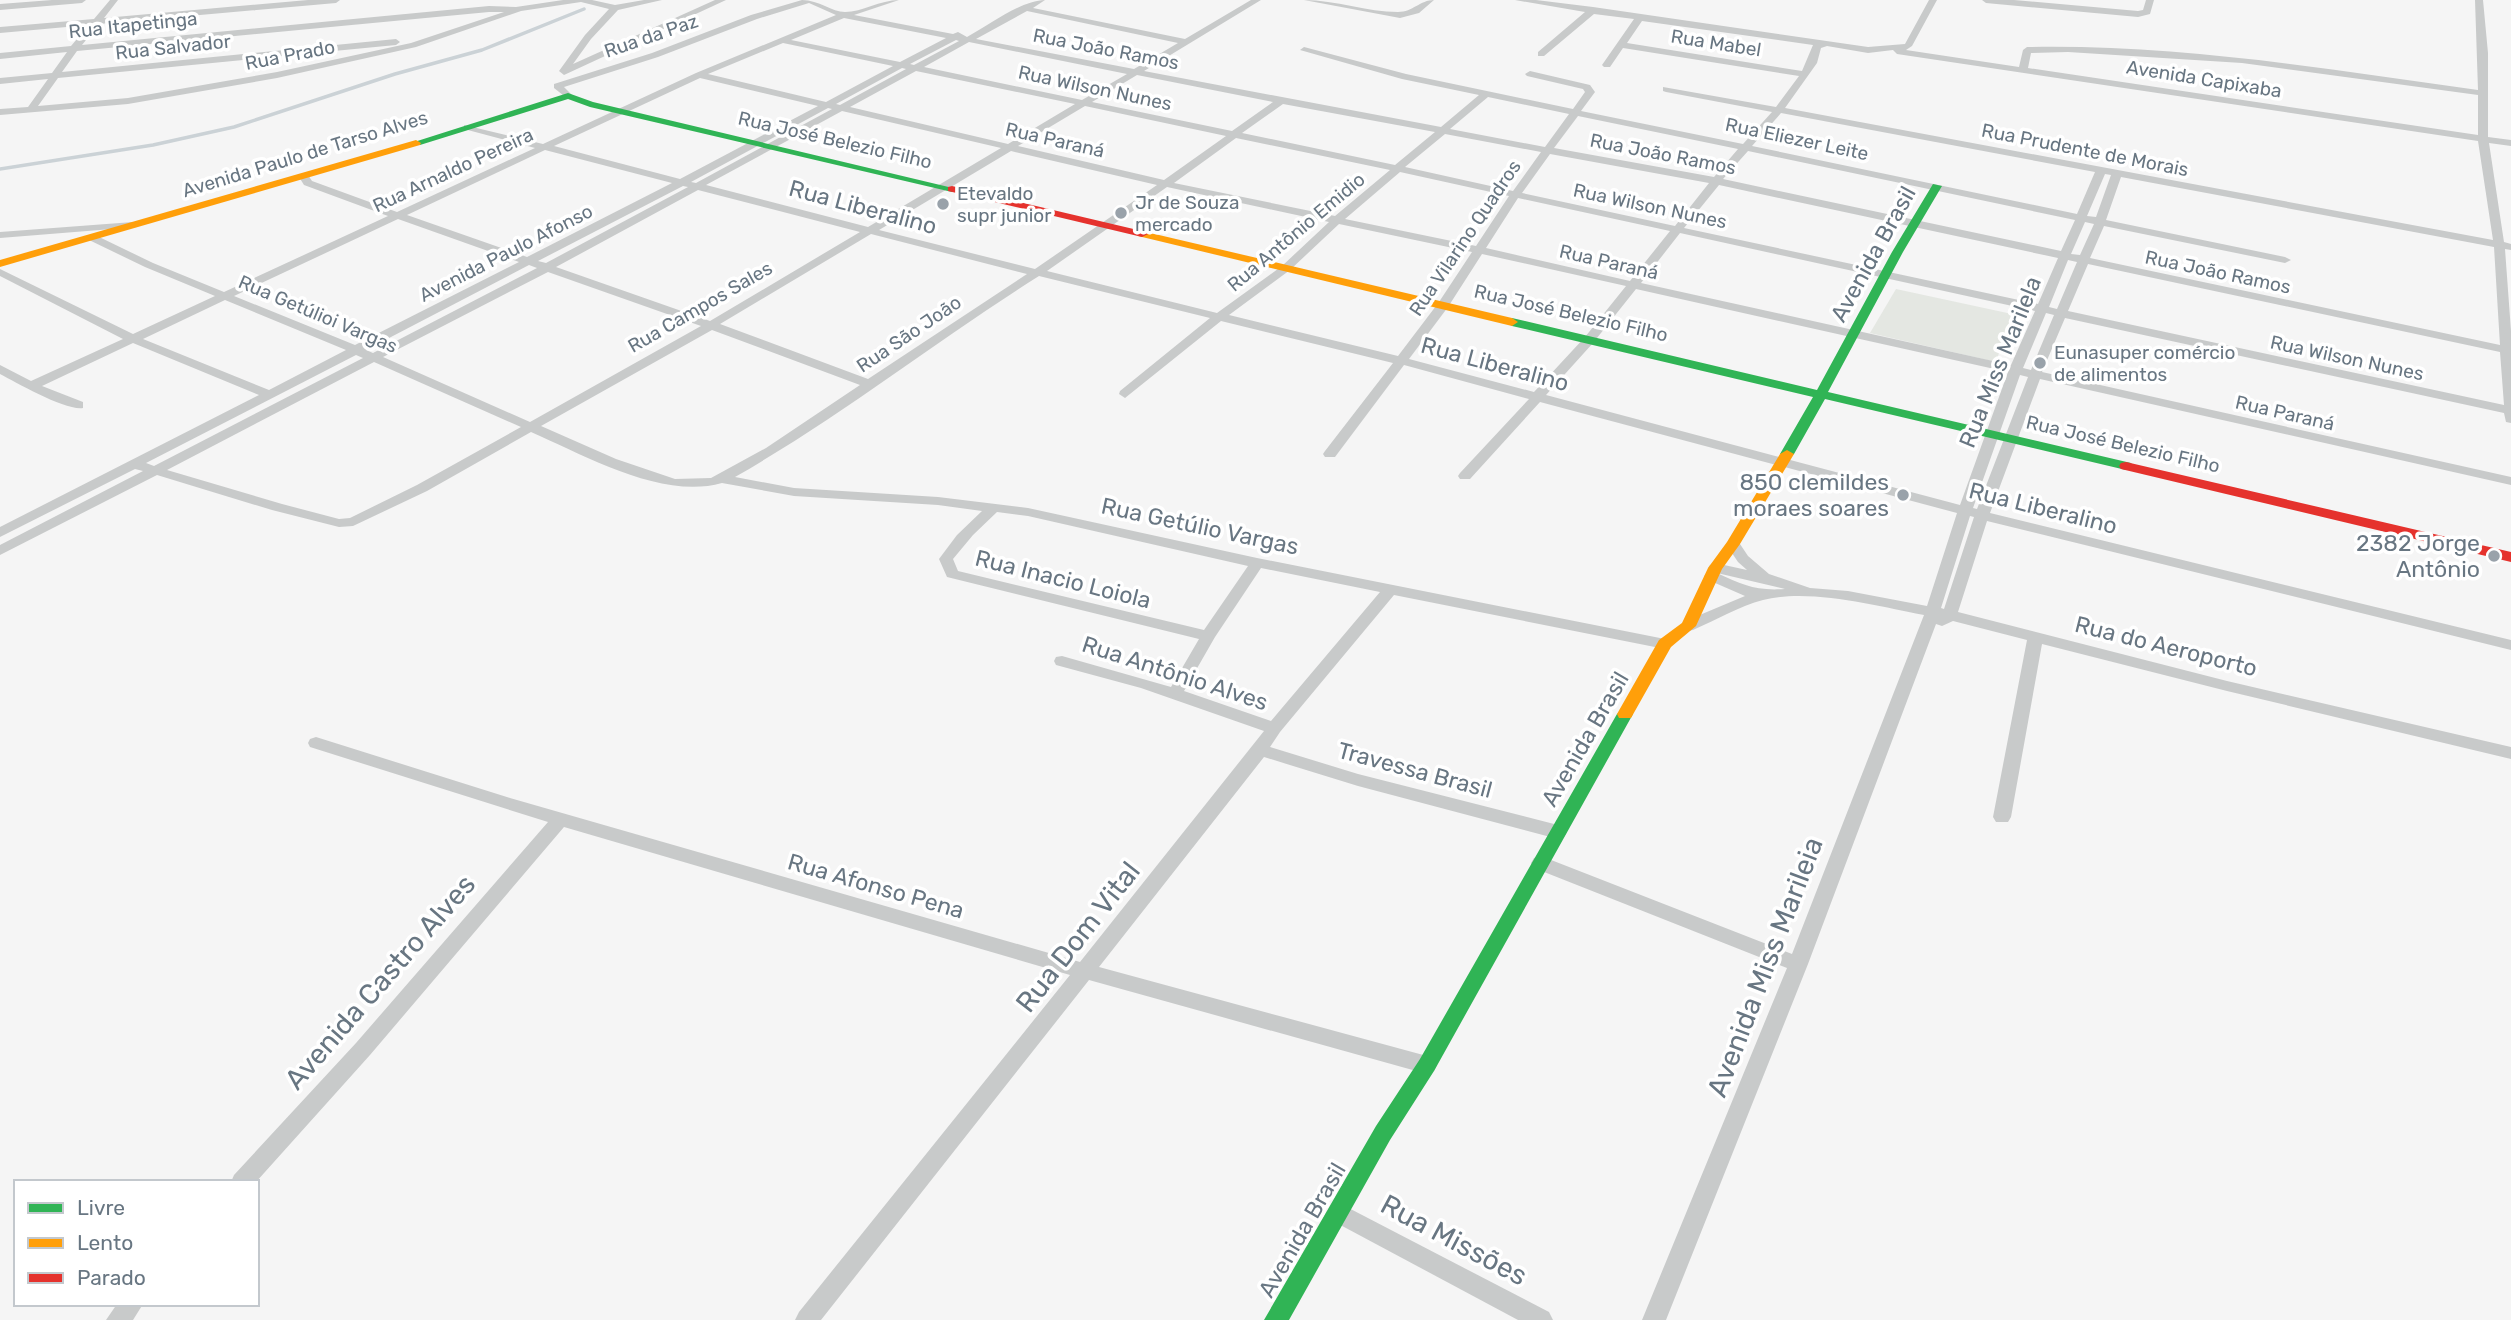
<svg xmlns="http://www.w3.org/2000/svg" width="2511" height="1320" font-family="Rubik,sans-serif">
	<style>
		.green { fill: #e4e7e2 }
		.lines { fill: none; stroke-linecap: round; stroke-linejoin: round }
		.stream { stroke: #cbd2d6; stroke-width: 3.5 }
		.street { fill: #c8caca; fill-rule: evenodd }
		.fast { fill: #30b455; fill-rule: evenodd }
		.slow { fill: #ff9f0a; fill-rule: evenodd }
		.jam { fill: #e5322d; fill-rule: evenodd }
		.poi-dot { fill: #99a2aa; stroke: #fff; stroke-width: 2.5 }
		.labels { text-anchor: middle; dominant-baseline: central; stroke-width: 7; stroke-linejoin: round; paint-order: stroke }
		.far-street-label { font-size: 19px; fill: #687682; stroke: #fff }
		.far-poi-label { font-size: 19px; fill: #687682; stroke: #fff; text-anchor: start }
		.street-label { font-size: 23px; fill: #687682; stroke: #fff }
		.poi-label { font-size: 23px; fill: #687682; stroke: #fff; text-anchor: end }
		.near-street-label { font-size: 28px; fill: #687682; stroke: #fff }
	</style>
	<rect width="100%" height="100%" fill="#f5f5f5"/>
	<!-- green -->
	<path class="green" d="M1896,289l116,25 -16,48 -126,-29z"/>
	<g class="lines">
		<!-- stream -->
		<path class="stream" d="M0,169l153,-24 81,-18 161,-53 87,-24 102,-41"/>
		<!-- street -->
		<g class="street">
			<path d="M52,0h34l-4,3 -82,7v-6z"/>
			<path d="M110,0h8l-14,18 204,-18h32l-4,3 -237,21 -17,21 407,-39 27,1 47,-7h29l23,5 29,-5h18l-44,10 -27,29 -18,25 142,-64h11l-162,75 -5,-4 26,-36 24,-26 -28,-7 -60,9 -105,36 -139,31 -149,26 -128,11v-6l28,-2 20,-28 -48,5v-6l52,-5 15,-21 -67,7v-6l71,-7 18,-21 -89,8v-6l94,-8zM489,12h15l-93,31 -134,29 -149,26 -90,8 20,-28 338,-33 4,-3 -4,-3 -334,33 15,-21z"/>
			<path d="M802,0c17,0 30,12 43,12 17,0 35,-12 54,-12l-45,15 99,19 5,-2 9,5c22,-12 55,-37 78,-37l-12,8 152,31 66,-39h10l-117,71 297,56 38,-32 -77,-16 -102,-29 4,-3 102,27 167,35 12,-17 -2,-3 -56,-13 -2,-2 5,-3 60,14 5,7 -14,19 162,33 29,-32 -106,-20 -3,-1v-4l113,20 23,-31 -176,-28 -13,19h-6l-2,-2 32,-46 -40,-5 -50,42h-6v-4l47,-40 -70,-12h21l57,7 275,40 37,-3 24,-44h8l-25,46 -6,4 113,17 4,-17 4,-3c151,-3 302,22 451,43l-3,-90h8l5,53v84l23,3v6l-22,-3 15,99 7,2v6l-6,-1 6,82v92l-5,-1 -2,-9 -439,-95 -23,54 469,105v8l-471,-106 -50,134 521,127v10l-524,-129 -29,91 269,69 284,66v12l-284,-68 -185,-47 -31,173 -3,5h-12l-3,-5 34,-177 -74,-19 -11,5 -6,-2 -128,340 -142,356h-24l145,-352 -253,-100 -3,-5 3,-5 6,-2 6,2 246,96 132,-339c-47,-9 -114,-27 -161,-15 -23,6 -47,20 -70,30l-5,1 -8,-5 3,-4 62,-26 -39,-17 -2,-3 7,-5 -3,-3 2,-3 5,-2 32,7 -9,-8 -12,-18 7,-4 5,1 10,15 21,18 41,14 38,3 79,15 30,-93 -417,-111 -70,77h-10l-2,-3 2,-3 69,-74 -125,-34 -69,92h-10l-2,-3 2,-3 68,-88 -172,-42 -96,77 -6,-4 1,-3 90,-73 -171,-42c-103,65 -199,141 -304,201l59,11 144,9 90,11 229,50 408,81 8,5 -8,5 -271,-54 -114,137 -10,15 88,27 200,51 6,2 3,5 -3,5 -6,2 -200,-53 -94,-29 -165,210 328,89 7,3 3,6 -3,6 -7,3 -338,-94 -268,340h-26l4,-8 271,-337 -506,-148 -194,228 -114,127h-25l3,-7 122,-132 192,-221 -238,-75 -2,-4 2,-4 6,-2 194,61 570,164 184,-231 -123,-43 -85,-23 -2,-4 2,-4 6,-1 109,31 28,-48 -252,-62 -8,-18 18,-24 25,-24 -44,-6 -144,-9 -72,-13c-60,17 -136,-27 -191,-51l-104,59 -74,35 -14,1 -67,-17 -115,-35 -157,80v-10l143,-74 -8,-2 -135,68v-10l259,-132 -126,-52 -91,43 41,16v6c-17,3 -66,-25 -83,-34v-9l31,16 92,-42 -123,-63v-7l133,65 82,-38 -70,-29 -58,-28v-4h8l58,28 71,29 164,-76 -84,-31 -5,-8 1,-2h8l4,6 85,31 138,-64 -71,-19v-4l79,19 153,-71 140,-58 -27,-12 -52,16 -99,38 -94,30 9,9 -5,3 -14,-11v-4l98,-31 99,-38zM1027,11l151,32 -44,26 -158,-30zM844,18l102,20 -46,24 -109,-22zM1642,21l171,24 -11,26 -175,-28zM956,40l3,1 -45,24 -4,-1zM969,42l158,32 -45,26 -158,-33zM783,43l110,23 -67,36 -118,-28zM1827,46l41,7 25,-3 4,4 581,87 15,99 -708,-132 32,-45 4,-15zM2068,52l174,11 236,32v40l-450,-67 3,-15zM902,68l4,1 -66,36 -4,-1zM916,71l159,33 -67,40 -158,-37zM1137,75l136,27 -41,29 -140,-29zM700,78l118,28 -138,73 -126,-33zM1488,97l81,17 -24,33 -95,-18zM1283,104l152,28 -40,33 -153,-32zM1085,106l141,30 -62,44 -146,-34zM828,108l4,1 -136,74 -5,-1zM842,111l159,37 -133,79 -162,-42zM1781,113l314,59 -18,42 -325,-68zM1578,116l160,33 -24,28 -160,-29zM1445,134l96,18 -28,39 -108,-24zM1236,138l154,32 -55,46 -161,-33zM545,150l127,33 -145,74 -120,-42zM1011,151l146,34 -122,84 -156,-39zM1748,151l327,69 -14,31 -338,-72zM1550,154l159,29 -34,43 -153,-33zM1400,172l109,24 -33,50 -131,-27zM2105,174l6,1 -15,42 -9,-1zM2121,177l373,70 6,98 -410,-87 14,-32 181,37 6,-3 -6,-3 -179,-37zM1719,185l339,73 -20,46 -354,-76zM683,186l5,1 -142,76 -8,-2zM1167,187l162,35 -47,44 -65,47 -170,-42zM698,190l162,42 -150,89 -154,-54zM1518,198l152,33 -40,50 -144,-33zM398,219l121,43 -164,83 -121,-49zM2085,222l9,2 -14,31 -9,-1zM1339,224l133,28 -33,50 -41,54 -169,-41 61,-45zM1680,233l355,78 -24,54 -370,-82zM871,234l156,40 -159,105 -148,-55zM1482,254l144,32 -41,51 -51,55 -125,-33 39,-52zM2068,260l9,2 -20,47 -8,-2zM2088,264l412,88 4,53 -436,-94zM529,265l8,3 -164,85 -7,-3zM548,272l153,54 -171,96 -147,-65zM1636,289l372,83 -48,133 -414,-110 47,-52zM225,300l121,50 -77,40 -126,-51zM2046,313l8,2 -23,55 -8,-2zM712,330l148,55 -94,63 -55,30 -36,1 -59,-20 -75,-33zM356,355l7,3 -209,108 -8,-3zM374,362l147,65 -104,58 -67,33 -11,1 -57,-15 -115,-34zM2020,375l8,2 -51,132 -4,-1zM997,512l31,4 220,50 -44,64 -246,-59 -5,-12 20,-24zM1970,516l4,1 -30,92 -3,-1zM1261,568l119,24 -109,129 -87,-30 31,-54zM1717,573l68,16c-30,2 -42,-4 -68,-16z"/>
			<path d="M1304,0c32,0 63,12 94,12 15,0 22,-12 36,-12l-15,13 -19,5z"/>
			<path d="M1982,0h32l124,11 5,-1 3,-10h8l-4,14 -12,3 -152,-14z"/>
			<path d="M133,222l5,3 -1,2 -137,11v-6z"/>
			<path d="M1339,1203l210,109 4,8h-35l-187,-100 -3,-7 3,-7z"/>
			<path d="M117,1304h26l-10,16h-27z"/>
		</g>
		<!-- fast -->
		<g class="fast">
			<path d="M568,93l25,9 364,87 -5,3 -362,-85 -22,-8 -148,46 -9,-2z"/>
			<path d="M1933,184l9,2 -39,66 -75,140 303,71 2,3 -2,3 -5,1 -301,-71 -31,55 -7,4 -7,-4 33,-57 -301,-71 -6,-4 6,-4 305,72 75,-138z"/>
			<path d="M1625,708l8,6 -199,357 -44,69 -101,180h-25l112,-194 44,-67 197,-345z"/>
		</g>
		<!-- slow -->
		<g class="slow">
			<path d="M416,140l5,3 -1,2 -420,122v-7z"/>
			<path d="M1142,231l370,87 6,4 -6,4 -374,-90 -2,-2z"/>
			<path d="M1787,450l7,4 -54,90 -18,25 -26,57 -25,21 -40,71h-12l-2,-4 42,-74 23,-17 26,-55 19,-26 53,-88z"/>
		</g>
		<!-- jam -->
		<g class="jam">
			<path d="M952,186l190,45 6,3 -6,3 -194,-46v-4z"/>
			<path d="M2126,462l385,90v10l-390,-93 -2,-3 2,-3z"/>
		</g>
	</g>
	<!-- markers -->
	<g class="poi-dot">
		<circle cx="943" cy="204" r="7"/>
		<circle cx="1121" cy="213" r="7"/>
		<circle cx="2040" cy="363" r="7"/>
		<circle cx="1903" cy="495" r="7"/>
		<circle cx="2494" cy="556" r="7"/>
	</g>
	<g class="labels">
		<!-- far-street labels -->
		<g class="far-street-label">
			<text transform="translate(133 25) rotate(-6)">Rua Itapetinga</text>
			<text transform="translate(651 36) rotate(-19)">Rua da Paz</text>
			<text transform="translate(1716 43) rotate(9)">Rua Mabel</text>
			<text transform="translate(173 47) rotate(-6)">Rua Salvador</text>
			<text transform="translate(1106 49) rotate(11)">Rua João Ramos</text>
			<text transform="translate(290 55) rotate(-11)">Rua Prado</text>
			<text transform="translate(2204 79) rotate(9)">Avenida Capixaba</text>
			<text transform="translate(1095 88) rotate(12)">Rua Wilson Nunes</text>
			<text transform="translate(1797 139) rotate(12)">Rua Eliezer Leite</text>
			<text transform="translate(835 140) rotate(13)">Rua José Belezio Filho</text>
			<text transform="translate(1055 140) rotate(13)">Rua Paraná</text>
			<text transform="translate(2085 150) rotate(11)">Rua Prudente de Morais</text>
			<text transform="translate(305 154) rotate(-17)">Avenida Paulo de Tarso Alves</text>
			<text transform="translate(1663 154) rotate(11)">Rua João Ramos</text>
			<text transform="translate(453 170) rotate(-25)">Rua Arnaldo Pereira</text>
			<text transform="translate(1650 206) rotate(12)">Rua Wilson Nunes</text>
			<text transform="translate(1296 232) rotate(-40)">Rua Antônio Emidio</text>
			<text transform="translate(1465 238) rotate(-56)">Rua Vilarino Quadros</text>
			<text transform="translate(506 253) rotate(-27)">Avenida Paulo Afonso</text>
			<text transform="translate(1609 262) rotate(13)">Rua Paraná</text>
			<text transform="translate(2218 272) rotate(12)">Rua João Ramos</text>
			<text transform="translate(700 307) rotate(-30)">Rua Campos Sales</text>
			<text transform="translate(1571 313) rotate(13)">Rua José Belezio Filho</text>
			<text transform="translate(318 314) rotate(23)">Rua Getúlioi Vargas</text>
			<text transform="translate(909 334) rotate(-34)">Rua São João</text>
			<text transform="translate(2347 358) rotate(12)">Rua Wilson Nunes</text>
			<text transform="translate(2285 413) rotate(13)">Rua Paraná</text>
			<text transform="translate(2123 444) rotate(13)">Rua José Belezio Filho</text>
		</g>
		<!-- far-poi labels -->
		<g class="far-poi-label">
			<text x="957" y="193">Etevaldo<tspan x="957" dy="22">supr junior</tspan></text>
			<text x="1135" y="202">Jr de Souza<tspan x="1135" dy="22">mercado</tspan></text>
			<text x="2054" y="352">Eunasuper comércio<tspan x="2054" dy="22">de alimentos</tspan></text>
		</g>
		<!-- street labels -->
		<g class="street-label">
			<text transform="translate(863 207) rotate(15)">Rua Liberalino</text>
			<text transform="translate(1873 254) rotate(-61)">Avenida Brasil</text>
			<text transform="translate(2000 362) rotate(-68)">Rua Miss Marilela</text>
			<text transform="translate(1495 364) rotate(15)">Rua Liberalino</text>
			<text transform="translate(2043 508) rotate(14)">Rua Liberalino</text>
			<text transform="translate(1200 526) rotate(12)">Rua Getúlio Vargas</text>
			<text transform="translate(1063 579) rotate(14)">Rua Inacio Loiola</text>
			<text transform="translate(2166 646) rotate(14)">Rua do Aeroporto</text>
			<text transform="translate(1175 673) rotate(18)">Rua Antônio Alves</text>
			<text transform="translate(1585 739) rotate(-60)">Avenida Brasil</text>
			<text transform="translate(1415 770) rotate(15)">Travessa Brasil</text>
			<text transform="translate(876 886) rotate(16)">Rua Afonso Pena</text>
			<text transform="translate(1302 1230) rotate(-60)">Avenida Brasil</text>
		</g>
		<!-- poi labels -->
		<g class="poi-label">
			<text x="1889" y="482">850 clemildes<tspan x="1889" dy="26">moraes soares</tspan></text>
			<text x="2480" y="543">2382 Jorge<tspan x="2480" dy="26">Antônio</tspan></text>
		</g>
		<!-- near-street labels -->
		<g class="near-street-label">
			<text transform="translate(1078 937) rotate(-52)">Rua Dom Vital</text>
			<text transform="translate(1765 967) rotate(-69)">Avenida Miss Marileia</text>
			<text transform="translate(380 982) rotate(-49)">Avenida Castro Alves</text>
			<text transform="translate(1454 1240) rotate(28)">Rua Missões</text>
		</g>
	</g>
	<!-- legend -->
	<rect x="14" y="1180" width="245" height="126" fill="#ffffff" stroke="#c3c8cd" stroke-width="2"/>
	<rect x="28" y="1203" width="35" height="10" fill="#30b455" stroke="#c3c8cd" stroke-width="2"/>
	<text x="77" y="1215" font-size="21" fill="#687682">Livre</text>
	<rect x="28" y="1238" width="35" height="10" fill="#ff9f0a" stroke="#c3c8cd" stroke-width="2"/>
	<text x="77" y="1250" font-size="21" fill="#687682">Lento</text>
	<rect x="28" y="1273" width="35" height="10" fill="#e5322d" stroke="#c3c8cd" stroke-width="2"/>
	<text x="77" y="1285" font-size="21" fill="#687682">Parado</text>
</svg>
